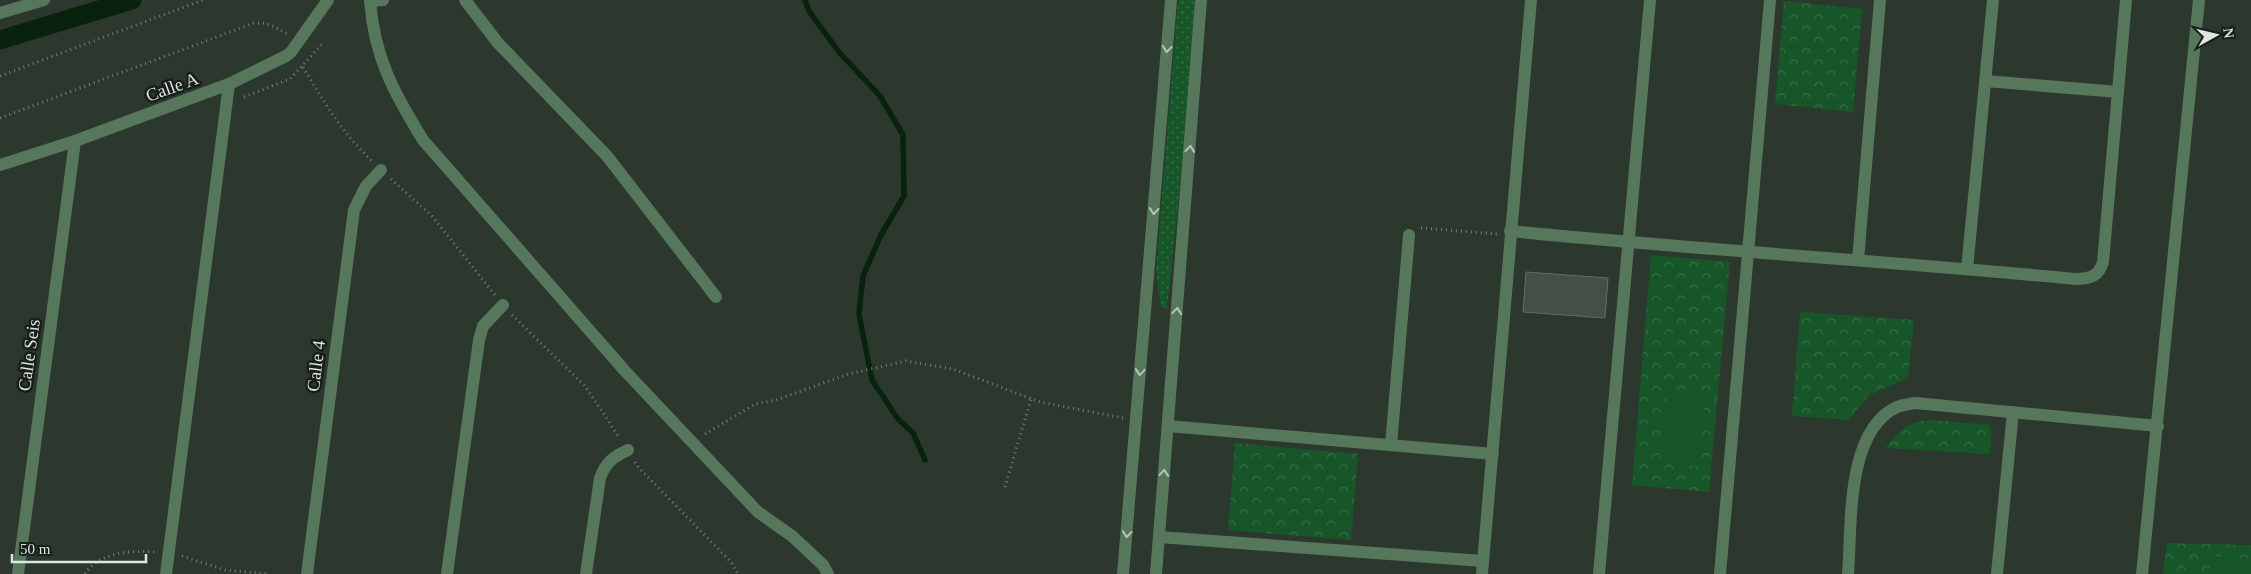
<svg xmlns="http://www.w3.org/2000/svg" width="2251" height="574" font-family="'Times New Roman',serif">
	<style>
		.grass { fill: url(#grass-dots) }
		.park { fill: url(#park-crowns) }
		.pitch { fill: #175629 }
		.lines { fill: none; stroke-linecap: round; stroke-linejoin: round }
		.stream { stroke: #08220e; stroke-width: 5.5 }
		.canal { stroke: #08220e; stroke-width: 19 }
		.building { fill: #435045; stroke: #616e62 }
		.path { stroke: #757f77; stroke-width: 3; stroke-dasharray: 1 4; stroke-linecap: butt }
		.minor { stroke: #57775c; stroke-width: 12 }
		.oneway { stroke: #b6c5b8 }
		.labels { text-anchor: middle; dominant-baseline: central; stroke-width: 5; stroke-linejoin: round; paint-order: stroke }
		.street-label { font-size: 18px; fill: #dee6df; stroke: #181e19 }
	</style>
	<defs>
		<pattern id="grass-dots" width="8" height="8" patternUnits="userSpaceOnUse" patternTransform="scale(1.25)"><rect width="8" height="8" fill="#175629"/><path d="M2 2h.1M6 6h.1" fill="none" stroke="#386e48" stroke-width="1.8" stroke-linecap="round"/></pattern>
		<pattern id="park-crowns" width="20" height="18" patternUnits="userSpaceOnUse" patternTransform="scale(1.25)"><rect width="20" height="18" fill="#175629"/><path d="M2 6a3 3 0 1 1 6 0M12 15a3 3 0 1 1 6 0" fill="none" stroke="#386e48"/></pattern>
	</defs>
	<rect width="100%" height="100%" fill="#2c382e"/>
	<!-- grass -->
	<path class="grass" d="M1178,0h17l-14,176 -14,133 -6,-2 -5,-37z"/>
	<!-- park -->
	<g class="park">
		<path d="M1784,1l78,8 -9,103 -78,-8z"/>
		<path d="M1651,255l79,7 -21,230 -77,-7z"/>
		<path d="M1800,312l114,8 -6,58 -39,17 -20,25 -57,-4z"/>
		<path d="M1930,420l59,5 2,5 -1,24 -104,-6c12,-18 22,-26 44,-28z"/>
		<path d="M1235,443l123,11 -7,86 -123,-10z"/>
		<path d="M2167,543l84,2v29h-88z"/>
	</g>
	<!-- pitch -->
	<g class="pitch">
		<path d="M1667,390l38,4 -6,72 -38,-3z"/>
		<path d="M2211,556l40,3v15h-42z"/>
	</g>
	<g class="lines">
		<!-- stream -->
		<path class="stream" d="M805,0l4,11 30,41 41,44 23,39 1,61 -23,39 -18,41 -4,38 13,66 26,39 15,14 12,27"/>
		<!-- canal -->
		<path class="canal" d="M0,40l132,-40"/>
	</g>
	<!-- building -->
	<path class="building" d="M1526,272l82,6 -3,40 -82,-6z"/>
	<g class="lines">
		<!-- path -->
		<g class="path">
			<path d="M303,67c20,34 40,67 69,94"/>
			<path d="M0,76l203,-76"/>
			<path d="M244,97l46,-18 34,-37"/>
			<path d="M0,118l254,-95c14,-1 21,4 33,11"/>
			<path d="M391,179l41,37 63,79"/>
			<path d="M1421,228l76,6"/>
			<path d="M512,315l73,71 34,51"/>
			<path d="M705,434l50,-30 21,-4 73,-26 57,-13 47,8 87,33 83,16"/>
			<path d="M635,462l4,6 92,94 7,12"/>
			<path d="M1005,487l26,-88"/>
			<path d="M182,556l43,14 44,4"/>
			<path d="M85,574c13,-22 48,-24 71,-22"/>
		</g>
		<!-- minor -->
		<g class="minor">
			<path d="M370,0c4,57 24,93 53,140l202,231 133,141 34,24 31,29 5,9"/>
			<path d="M465,0l33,43 109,113 109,141"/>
			<path d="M370,1l13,-1"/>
			<path d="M0,13l44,-13"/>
			<path d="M1985,81l133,11"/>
			<path d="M0,165l75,-24 154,-57 57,-28 5,-4 37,-52"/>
			<path d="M1510,231c189,19 378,30 566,48 14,0 23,-3 27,-17l23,-262"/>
			<path d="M1858,260l22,-260"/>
			<path d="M1967,269l26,-269"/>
			<path d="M1168,426l325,28"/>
			<path d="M1391,445l18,-210"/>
			<path d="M1159,537l324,24"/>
			<path d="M18,574l57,-433"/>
			<path d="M166,574l63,-490"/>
			<path d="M307,574l47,-364 12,-24 15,-16"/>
			<path d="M447,574l32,-234 4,-14 20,-21"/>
			<path d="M586,574l14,-96c6,-16 13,-21 28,-28"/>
			<path d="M1123,574l48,-574"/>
			<path d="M1156,574l45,-574"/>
			<path d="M1482,574l49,-574"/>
			<path d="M1599,574l51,-574"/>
			<path d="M1720,574l50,-574"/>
			<path d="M1848,574c4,-47 -3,-143 49,-167 5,-2 13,-3 18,-4l243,23"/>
			<path d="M1997,574l16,-162"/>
			<path d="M2142,574l57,-574"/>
		</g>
	</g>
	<!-- one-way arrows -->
	<defs><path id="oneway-chevron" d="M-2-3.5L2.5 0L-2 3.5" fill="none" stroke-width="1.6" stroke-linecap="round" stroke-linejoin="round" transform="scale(1.25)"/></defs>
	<g class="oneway">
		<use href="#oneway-chevron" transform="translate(1167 49) rotate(95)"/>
		<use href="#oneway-chevron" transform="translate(1190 149) rotate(-85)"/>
		<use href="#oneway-chevron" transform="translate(1154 211) rotate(95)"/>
		<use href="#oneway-chevron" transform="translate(1177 311) rotate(-85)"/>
		<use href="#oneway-chevron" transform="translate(1140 372) rotate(95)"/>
		<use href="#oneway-chevron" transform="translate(1164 473) rotate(-85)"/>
		<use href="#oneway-chevron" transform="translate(1127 534) rotate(95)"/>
	</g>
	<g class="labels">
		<!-- street labels -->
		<g class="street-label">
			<text transform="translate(172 87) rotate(-20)">Calle A</text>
			<text transform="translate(29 355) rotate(-82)">Calle Seis</text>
			<text transform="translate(316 366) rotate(-83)">Calle 4</text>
		</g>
	</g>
	<!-- north arrow -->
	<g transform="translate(2216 35) rotate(82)" stroke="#181e19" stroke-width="4" paint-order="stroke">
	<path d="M0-4L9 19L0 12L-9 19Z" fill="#dee6df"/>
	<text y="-8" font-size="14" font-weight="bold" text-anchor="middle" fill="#dee6df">N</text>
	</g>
	<!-- scale -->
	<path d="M12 554v8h134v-8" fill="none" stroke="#dee6df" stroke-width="2.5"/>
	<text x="20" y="554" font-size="15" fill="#dee6df" stroke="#181e19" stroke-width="4" paint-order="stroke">50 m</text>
</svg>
